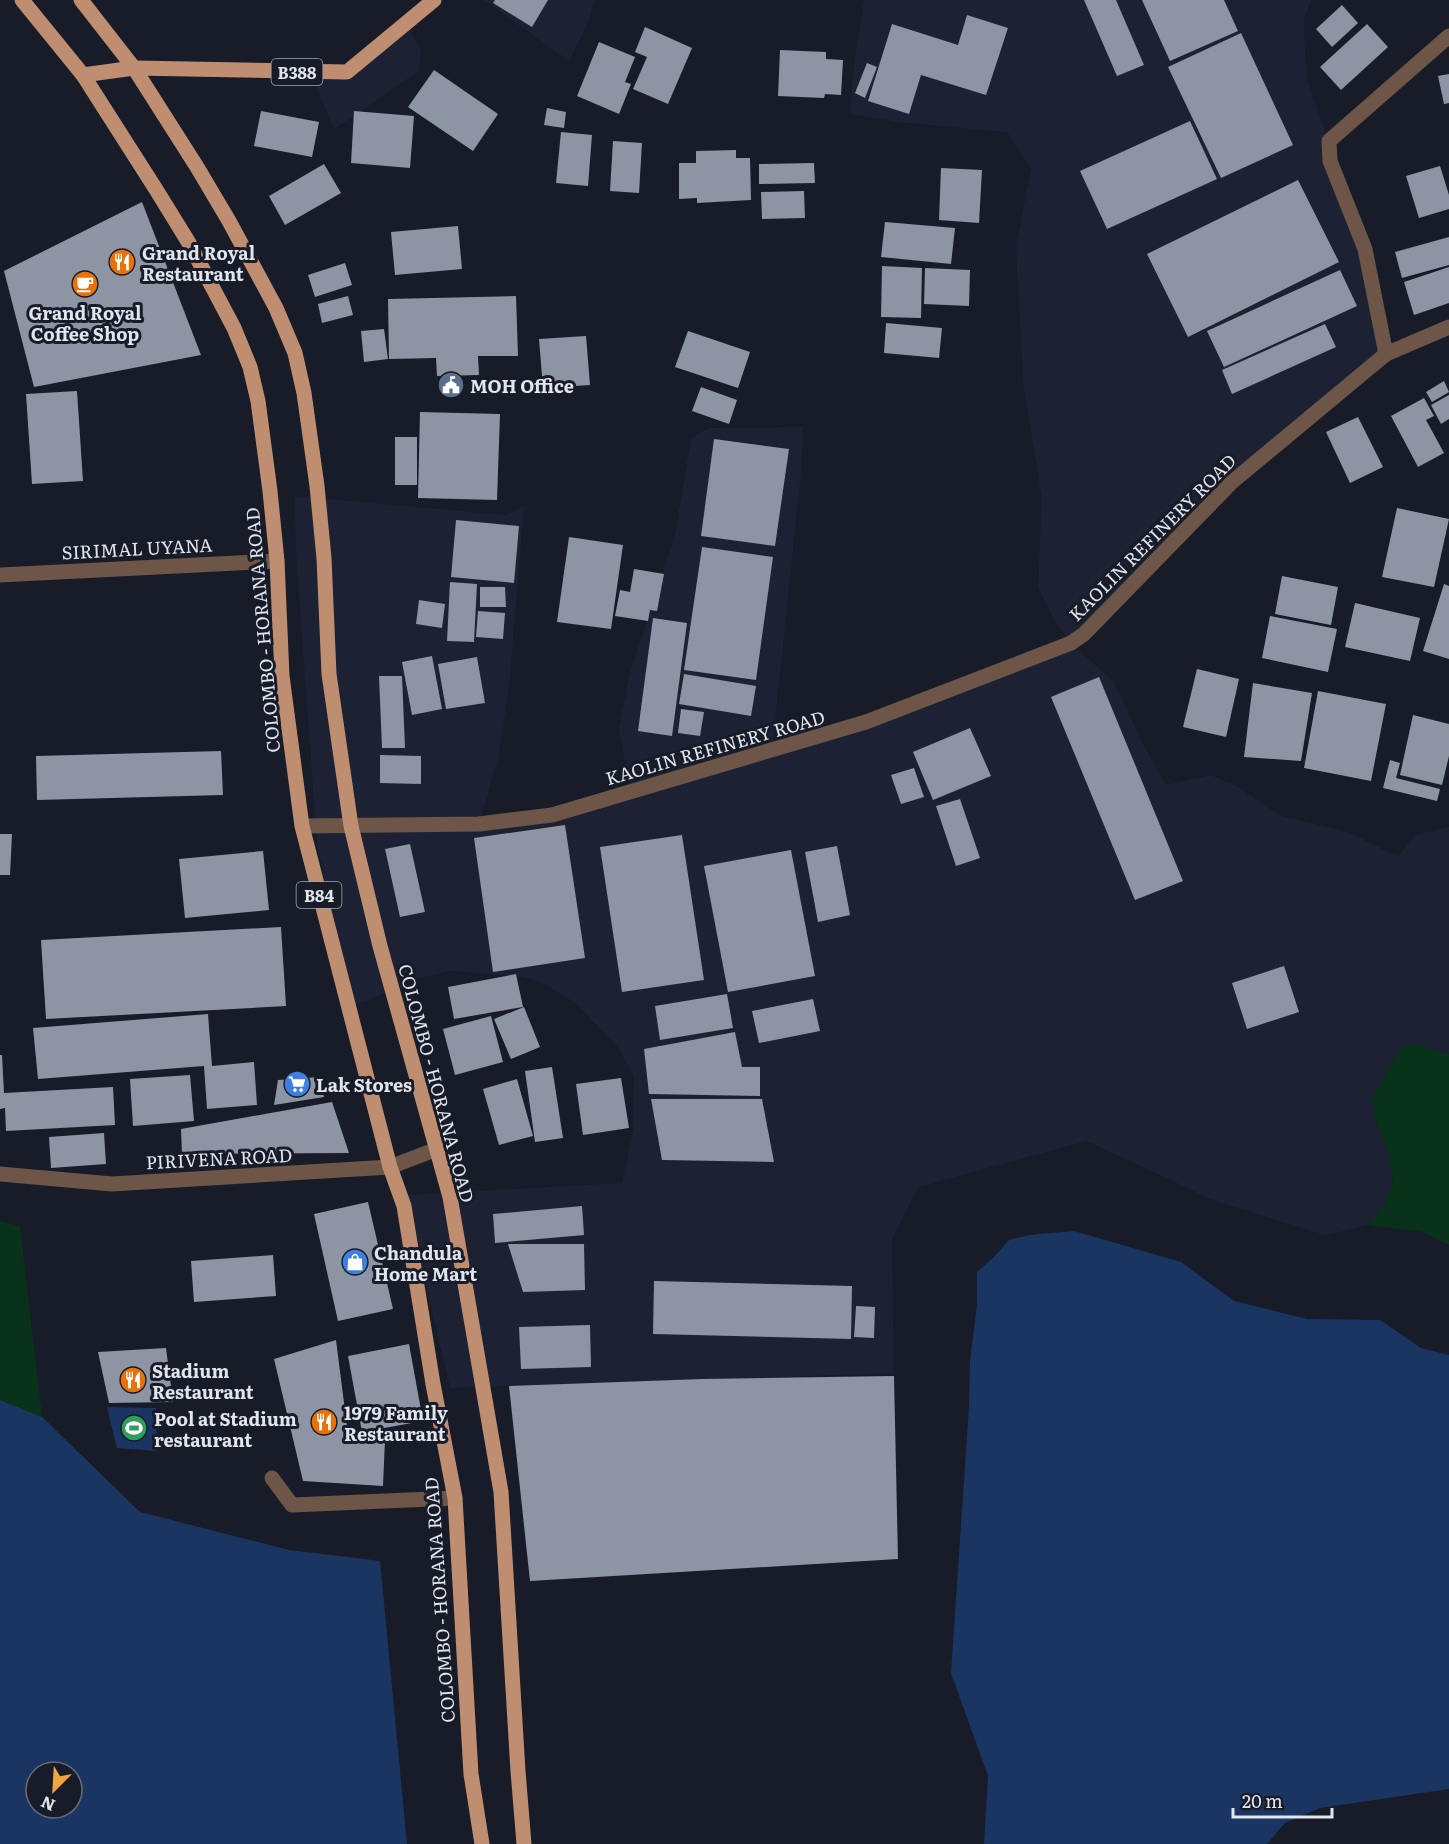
<svg xmlns="http://www.w3.org/2000/svg" width="1449" height="1844" font-family="Literata,serif">
	<style>
		.built { fill: #1c2234 }
		.green { fill: #09321a }
		.water { fill: #1b3562; fill-rule: evenodd }
		.building { fill: #8d94a4 }
		.lines { fill: none; stroke-linecap: round; stroke-linejoin: round }
		.service { stroke: #6d5547; stroke-width: 15 }
		.minor { stroke: #6d5547; stroke-width: 15 }
		.primary { stroke: #bf8e71; stroke-width: 15 }
		.labels { text-anchor: middle; dominant-baseline: central; stroke-width: 6; stroke-linejoin: round; paint-order: stroke }
		.shield { fill: #171c28; stroke: #a4a9b3; stroke-width: 1.5 }
		.shield-label { font-size: 16px; font-weight: bold; fill: #e1e5ee }
		.poi-label { font-size: 18px; font-weight: bold; fill: #e1e5ee; stroke: #171c28; text-anchor: start }
		.street-label { font-size: 18px; fill: #e1e5ee; stroke: #171c28 }
	</style>
	<rect width="100%" height="100%" fill="#171c28"/>
	<!-- built -->
	<g class="built">
		<path d="M484,0h110l-5,20 -20,41z"/>
		<path d="M864,0h447l-7,19 1,36 3,27 57,167 21,105 -154,128 -161,161 43,39 29,62 23,41 45,-10 24,10 46,31 67,16 50,25 17,-22 34,-8v227l-34,-10 -15,4 -28,52 6,28 11,23 4,34 -9,21 -16,19 -43,10 -110,-34 -128,-60 -169,46 -26,52 2,134 -444,15 -45,-193 217,-12 11,-52 1,-55 -15,-27 -42,-45 -32,-20 -20,-7 -73,-6 -32,7 -68,29 -35,-163 -20,-277 -3,-71 212,19 18,-9 -15,182 -11,70 -19,66 152,-32 -12,-62 10,-54 46,-141 16,-97 18,-10 94,-1 -1,36 -30,287 299,-108 -14,-17 -19,-38 4,-87 -19,-119 -7,-135 15,-77 -24,-37 -110,-10 -47,-8 3,-42z"/>
		<path d="M406,24l15,26 -2,21 -85,58 -23,-56 36,-1z"/>
	</g>
	<!-- green -->
	<g class="green">
		<path d="M1415,1044l34,10v191l-26,-13 -55,-7 16,-19 9,-21 -4,-34 -11,-23 -6,-28 28,-52z"/>
		<path d="M0,1221l20,5 22,191 -42,-17z"/>
	</g>
	<!-- water -->
	<g class="water">
		<path d="M1074,1231l107,31 53,39 73,18 73,1 41,28 28,7v434l-129,19 -35,15 -18,21h-283l4,-68 -37,-103 18,-266 1,-47 7,-55v-33l17,-15 15,-17 21,-5z"/>
		<path d="M0,1400l42,17 98,95 149,38 91,11 27,283h-407zM36,1772h36v36h-36z"/>
		<path d="M107,1407l49,1 1,43 -40,-3z"/>
	</g>
	<!-- building -->
	<g class="building">
		<path d="M495,0h53l-16,27 -39,-24z"/>
		<path d="M1084,0h32l28,65 -27,11z"/>
		<path d="M1142,0h82l14,31 -68,30z"/>
		<path d="M1342,5l16,18 -26,24 -16,-18z"/>
		<path d="M967,15l41,13 -22,67 -65,-20 -12,39 -41,-13 24,-77 66,21z"/>
		<path d="M1367,24l21,23 -47,43 -21,-23z"/>
		<path d="M645,27l47,21 -24,56 -35,-15 14,-32 -12,-5z"/>
		<path d="M1241,33l52,112 -72,33 -53,-111z"/>
		<path d="M599,42l36,15 -10,25 6,2 -12,30 -42,-18z"/>
		<path d="M780,50l46,2v7l17,1 -2,35 -16,-1 -1,4 -46,-2z"/>
		<path d="M867,63l10,4 -12,31 -10,-5z"/>
		<path d="M434,70l64,44 -25,37 -65,-44z"/>
		<path d="M1449,74v29l-5,1 -6,-28z"/>
		<path d="M547,108l19,4 -2,16 -20,-3z"/>
		<path d="M261,111l58,11 -7,35 -58,-11z"/>
		<path d="M354,111l60,5 -4,52 -59,-5z"/>
		<path d="M1190,121l27,58 -110,50 -27,-58z"/>
		<path d="M561,132l31,3 -4,51 -32,-3z"/>
		<path d="M613,141l29,2 -3,50 -29,-2z"/>
		<path d="M736,150v8h14l1,42 -54,3v-5l-18,1v-36h17v-12z"/>
		<path d="M814,163l1,20 -56,1v-20z"/>
		<path d="M324,164l17,29 -56,32 -16,-29z"/>
		<path d="M1440,166l9,29v14l-30,9 -13,-42z"/>
		<path d="M941,168l41,2 -3,53 -40,-3z"/>
		<path d="M1298,180l41,82 -151,75 -41,-83z"/>
		<path d="M804,191l1,27 -43,1 -1,-27z"/>
		<path d="M142,202l59,153 -167,32 -30,-116z"/>
		<path d="M885,222l70,6 -4,36 -70,-7z"/>
		<path d="M458,226l4,43 -67,6 -4,-43z"/>
		<path d="M1449,237v28l-47,13 -7,-26z"/>
		<path d="M345,263l7,22 -37,12 -7,-22z"/>
		<path d="M882,266l40,2 -1,50 -40,-1z"/>
		<path d="M1449,267v36l-35,12 -10,-33z"/>
		<path d="M925,268l45,2 -1,36 -45,-2z"/>
		<path d="M1340,270l17,36 -133,61 -17,-36z"/>
		<path d="M348,296l5,19 -31,8 -4,-19z"/>
		<path d="M516,296l2,60h-40l1,19 -42,1 -1,-18 -47,1 -1,-60z"/>
		<path d="M886,323l56,5 -3,30 -55,-5z"/>
		<path d="M1325,324l11,23 -104,47 -10,-24z"/>
		<path d="M384,329l4,30 -24,3 -3,-31z"/>
		<path d="M688,331l62,21 -12,36 -63,-21z"/>
		<path d="M586,336l4,49 -47,3 -4,-49z"/>
		<path d="M1444,381l5,11 -17,10 -6,-10z"/>
		<path d="M701,387l36,13 -8,24 -37,-13z"/>
		<path d="M77,391l6,90 -51,3 -6,-90z"/>
		<path d="M1449,395v24l-8,5 -10,-19z"/>
		<path d="M1424,398l10,18 -8,4 18,33 -26,14 -27,-51z"/>
		<path d="M420,412l80,2 -3,86 -79,-2z"/>
		<path d="M1358,417l25,50 -33,16 -24,-51z"/>
		<rect x="395" y="437" width="22" height="48"/>
		<path d="M714,439l75,10 -14,97 -74,-10z"/>
		<path d="M1397,508l52,11 -15,68 -52,-10z"/>
		<path d="M456,520l63,6 -5,57 -63,-6z"/>
		<path d="M569,537l54,8 -12,84 -54,-7z"/>
		<path d="M702,547l71,10 -17,123 -72,-10z"/>
		<path d="M634,569l30,5 -7,37 -7,-1 -2,11 -33,-5 5,-26 10,2z"/>
		<path d="M1282,576l56,11 -7,38 -56,-11z"/>
		<path d="M450,582l27,2 -3,58 -27,-1z"/>
		<path d="M1444,584l5,2v73l-26,-8z"/>
		<path d="M480,587h25l1,20h-26z"/>
		<path d="M419,600l26,4 -3,24 -26,-4z"/>
		<path d="M1355,603l65,15 -10,43 -65,-14z"/>
		<path d="M478,611l27,2 -2,26 -27,-2z"/>
		<path d="M1270,616l67,13 -9,43 -66,-14z"/>
		<path d="M653,618l34,5 -15,113 -34,-5z"/>
		<path d="M432,656l10,53 -30,6 -10,-53z"/>
		<path d="M477,657l8,46 -39,6 -8,-45z"/>
		<path d="M1197,669l42,10 -13,58 -43,-10z"/>
		<path d="M684,674l72,12 -5,30 -72,-12z"/>
		<path d="M379,676h23l3,72h-23z"/>
		<path d="M1099,677l84,204 -48,19 -84,-203z"/>
		<path d="M1253,683l59,10 -11,68 -57,-4z"/>
		<path d="M1318,691l68,13 -15,77 -67,-13z"/>
		<path d="M681,709l23,3 -4,24 -22,-3z"/>
		<path d="M1413,715l36,9v32l-7,29 -42,-10z"/>
		<path d="M970,728l21,48 -58,24 -20,-48z"/>
		<path d="M221,751l2,44 -186,5 -1,-44z"/>
		<path d="M380,755l41,1v28l-41,-1z"/>
		<path d="M1390,760l10,3 -4,15 44,11 -3,12 -54,-13z"/>
		<path d="M914,768l10,29 -23,7 -10,-29z"/>
		<path d="M960,799l20,59 -24,8 -20,-60z"/>
		<path d="M565,825l20,133 -92,14 -19,-134z"/>
		<path d="M0,834h12l-2,41h-10z"/>
		<path d="M682,835l22,145 -82,12 -22,-145z"/>
		<path d="M410,844l15,68 -25,5 -15,-68z"/>
		<path d="M837,846l13,69 -32,7 -13,-70z"/>
		<path d="M791,850l24,126 -87,16 -24,-126z"/>
		<path d="M263,851l6,59 -84,8 -6,-59z"/>
		<path d="M281,927l5,79 -240,13 -5,-79z"/>
		<path d="M1284,966l15,46 -52,17 -15,-46z"/>
		<path d="M516,974l7,33 -69,12 -6,-32z"/>
		<path d="M727,994l6,34 -73,12 -5,-34z"/>
		<path d="M813,999l7,32 -61,12 -7,-32z"/>
		<path d="M524,1007l16,40 -29,12 -17,-40z"/>
		<path d="M208,1014l4,52 42,-4 3,43 -50,4 -3,-43 -166,13 -5,-51z"/>
		<path d="M491,1016l12,46 -48,13 -12,-46z"/>
		<path d="M735,1032l7,35h18v29l-111,-2 -5,-45z"/>
		<path d="M0,1055h2l2,38 109,-6 2,38 -109,6 -1,-23 -5,1z"/>
		<path d="M552,1067l11,71 -28,4 -10,-71z"/>
		<path d="M190,1075l4,46 -61,5 -3,-47z"/>
		<path d="M319,1077l5,20 -50,8 4,-25z"/>
		<path d="M621,1078l8,50 -46,7 -7,-51z"/>
		<path d="M517,1079l16,57 -34,9 -16,-56z"/>
		<path d="M651,1099h111l12,63 -112,-2z"/>
		<path d="M332,1102l17,51 -167,1 -1,-25z"/>
		<path d="M104,1133l2,31 -55,4 -2,-31z"/>
		<path d="M368,1202l25,107 -55,12 -24,-107z"/>
		<path d="M582,1206l2,29 -89,8 -2,-29z"/>
		<path d="M508,1244h76l1,46 -62,2z"/>
		<path d="M273,1255l3,41 -82,6 -3,-41z"/>
		<path d="M654,1281l198,5 -1,53 -198,-5z"/>
		<path d="M856,1306l19,1 -1,31 -20,-1z"/>
		<path d="M590,1325l1,42 -70,2 -2,-42z"/>
		<path d="M336,1340l13,102 36,-2 -2,46 -80,-5 -29,-122z"/>
		<path d="M409,1344l14,77 -61,11 -14,-76z"/>
		<path d="M166,1348l7,54 -64,1 -11,-51z"/>
		<path d="M894,1376l4,183 -368,22 -21,-195 193,-7z"/>
	</g>
	<g class="lines">
		<!-- service -->
		<g class="service">
			<path d="M1386,354l63,-27"/>
			<path d="M272,1478l20,27 163,-7"/>
		</g>
		<!-- minor -->
		<g class="minor">
			<path d="M0,575l277,-14"/>
			<path d="M302,826l177,-2 73,-9 314,-93 205,-79 13,-9 148,-152 154,-128 -21,-105 -35,-88 -1,-20 120,-105"/>
			<path d="M0,1174l112,10 278,-17 47,-18"/>
		</g>
		<!-- primary -->
		<g class="primary">
			<path d="M22,0l61,75 74,116 32,52 45,85 16,39 8,34 12,90 7,70 5,115 20,150 88,341 14,39 29,178 22,114 16,276 11,70"/>
			<path d="M81,0l53,68 63,99 32,54 47,87 19,45 9,40 13,93 7,72 5,116 22,152 29,120 70,251 51,295 17,279 6,73"/>
			<path d="M83,75l51,-7 213,4 87,-72"/>
		</g>
	</g>
	<!-- icons -->
	<defs>
		<symbol id="restaurant-disc" viewBox="-11 -11 22 22"><circle r="9.5" fill="#e8710a" stroke="#171c28"/><path d="M-5-6h1v4h1v-4h1v4h1v-4h1v5L-1.5 .5V6h-2V.5L-5-1ZM5-6V6H3V1.5H1.5Q1.5-4 5-6Z" fill="#fff"/></symbol>
		<symbol id="cafe-disc" viewBox="-11 -11 22 22"><circle r="9.5" fill="#e8710a" stroke="#171c28"/><path d="M-5.5-4.5H6V0H3Q3 3.5 0 3.5H-2.5Q-5.5 3.5-5.5 0ZM3-3.2v2h1.7v-2ZM-6 4.5H4V6H-6Z" fill="#fff"/></symbol>
		<symbol id="civic-disc" viewBox="-11 -11 22 22"><circle r="9.5" fill="#5c6f8a" stroke="#171c28"/><path d="M-.6-6.5H3V-4.5H.6V-3L4-1V1h2V6H-6V1h2V-1L-.6-3ZM-1.2 2.5V6h2.4V2.5Z" fill="#fff"/></symbol>
		<symbol id="supermarket-disc" viewBox="-11 -11 22 22"><circle r="9.5" fill="#3f7fe0" stroke="#171c28"/><path d="M-6-5.5h2.5l.6 2H6L4.5 2H-2.5L-4.4-4H-6ZM-1.5 3.2a1.3 1.3 0 1 0 .1 0ZM3 3.2a1.3 1.3 0 1 0 .1 0Z" fill="#fff"/></symbol>
		<symbol id="shop-disc" viewBox="-11 -11 22 22"><circle r="9.5" fill="#3f7fe0" stroke="#171c28"/><path d="M-5-2.5h2.3a2.7 3.5 0 0 1 5.4 0H5L5.5 6h-11ZM-1.5-2.5h3a1.5 2.3 0 0 0-3 0Z" fill="#fff"/></symbol>
		<symbol id="stadium-disc" viewBox="-11 -11 22 22"><circle r="9.5" fill="#2e9e5b" stroke="#171c28"/><path d="M0-5a6.5 5 0 1 0 0 10a6.5 5 0 1 0 0-10ZM-3.5-1.8h7v3.6h-7Z" fill="#fff"/></symbol>
	</defs>
	<g fill-rule="evenodd">
		<use href="#restaurant-disc" x="107" y="247" width="30" height="30"/>
		<use href="#cafe-disc" x="70" y="269" width="30" height="30"/>
		<use href="#civic-disc" x="436" y="370" width="30" height="30"/>
		<use href="#supermarket-disc" x="282" y="1069" width="30" height="30"/>
		<use href="#shop-disc" x="340" y="1247" width="30" height="30"/>
		<use href="#restaurant-disc" x="118" y="1365" width="30" height="30"/>
		<use href="#restaurant-disc" x="309" y="1407" width="30" height="30"/>
		<use href="#stadium-disc" x="119" y="1413" width="30" height="30"/>
	</g>
	<g class="labels">
		<!-- shield labels -->
		<g class="shield">
			<rect x="271.5" y="59" width="51" height="26" rx="4.5"/>
			<rect x="296.5" y="882" width="45" height="26" rx="4.5"/>
		</g>
		<g class="shield-label">
			<text x="297" y="72">B388</text>
			<text x="319" y="895">B84</text>
		</g>
		<!-- poi labels -->
		<g class="poi-label">
			<text x="142" y="252">Grand Royal<tspan x="142" dy="21">Restaurant</tspan></text>
			<text x="85" y="312" text-anchor="middle">Grand Royal<tspan x="85" dy="21">Coffee Shop</tspan></text>
			<text x="470" y="385">MOH Office</text>
			<text x="316" y="1084">Lak Stores</text>
			<text x="374" y="1252">Chandula<tspan x="374" dy="21">Home Mart</tspan></text>
			<text x="152" y="1370">Stadium<tspan x="152" dy="21">Restaurant</tspan></text>
			<text x="344" y="1412">1979 Family<tspan x="344" dy="21">Restaurant</tspan></text>
			<text x="154" y="1418">Pool at Stadium<tspan x="154" dy="21">restaurant</tspan></text>
		</g>
		<!-- street labels -->
		<g class="street-label">
			<text transform="translate(1152 537) rotate(-45)">KAOLIN REFINERY ROAD</text>
			<text transform="translate(137 548) rotate(-3)">SIRIMAL UYANA</text>
			<text transform="translate(262 630) rotate(-95)">COLOMBO - HORANA ROAD</text>
			<text transform="translate(715 747) rotate(-16)">KAOLIN REFINERY ROAD</text>
			<text transform="translate(437 1083) rotate(75)">COLOMBO - HORANA ROAD</text>
			<text transform="translate(219 1158) rotate(-3)">PIRIVENA ROAD</text>
			<text transform="translate(439 1600) rotate(-94)">COLOMBO - HORANA ROAD</text>
		</g>
	</g>
	<!-- north arrow -->
	<g transform="translate(54 1790) rotate(204)"><circle r="28" fill="#171c28" stroke="#686c77" stroke-width="1.5"/>
	<path d="M0-4.5L10 22L0 15L-10 22Z" fill="#f1a540"/>
	<text y="-9" font-size="16" font-weight="bold" text-anchor="middle" fill="#e1e5ee">N</text>
	</g>
	<!-- scale -->
	<path d="M1233 1808v9h99v-9" fill="none" stroke="#e1e5ee" stroke-width="3"/>
	<text x="1242" y="1808" font-size="18" fill="#e1e5ee" stroke="#171c28" stroke-width="4.5" paint-order="stroke">20 m</text>
</svg>
